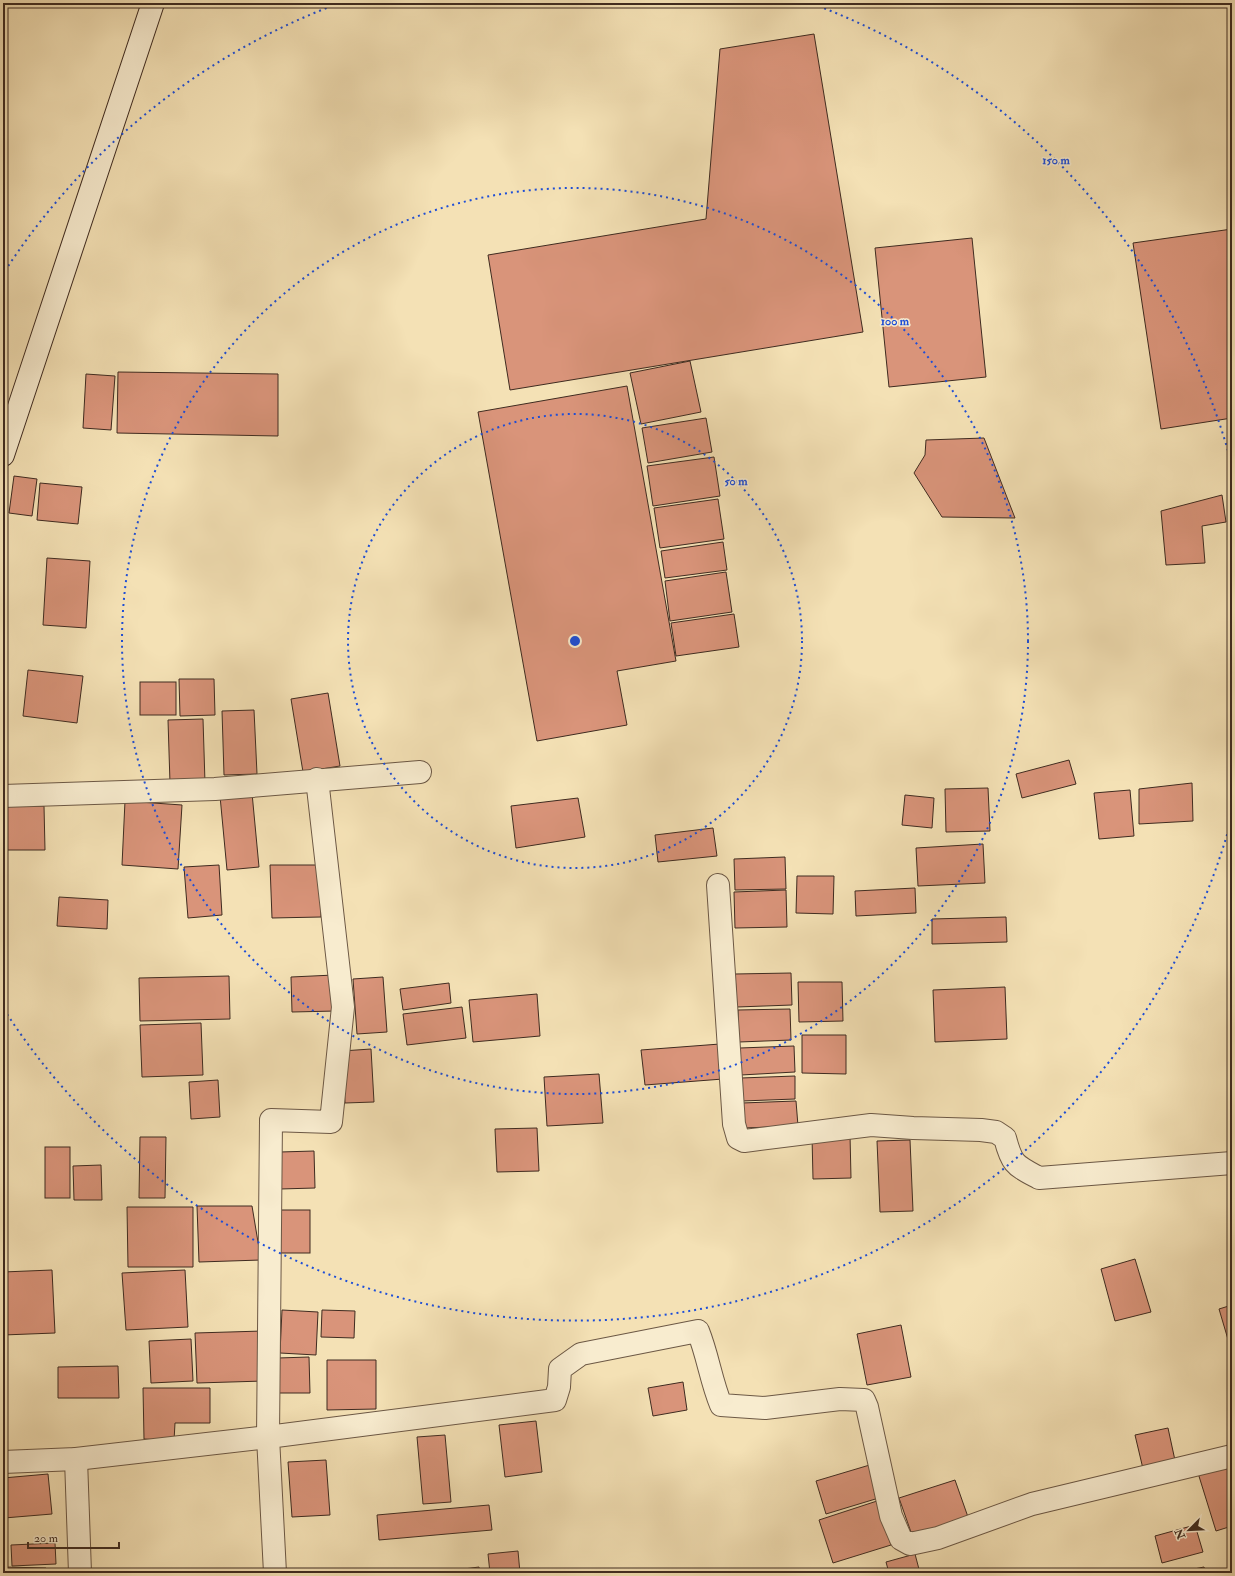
<svg xmlns="http://www.w3.org/2000/svg" width="1235" height="1576" font-family="'IM FELL Double Pica',serif">
	<style>
		.building { fill: #d9947a; stroke: #3f2b20 }
		.lines { fill: none; stroke-linecap: round; stroke-linejoin: round }
		.street-casing { stroke: #6c5845; stroke-width: 24 }
		.secondary-casing { stroke: #3f2b20; stroke-width: 24 }
		.street { stroke: #f8eccf; stroke-width: 22 }
		.secondary { stroke: #f8eccf; stroke-width: 22 }
		.ring { fill: none; stroke: #1d4ed8; stroke-width: 2; stroke-dasharray: 2 4 }
		.centre { fill: #1d4ed8; stroke: #f8eccf; stroke-width: 2 }
		.ring-label { font-size: 12px; text-anchor: middle; font-weight: bold; fill: #1d4ed8; stroke: #f8eccf; stroke-width: 3; stroke-linejoin: round; paint-order: stroke }
	</style>
	<rect width="100%" height="100%" fill="#f4e1b5"/>
	<filter id="stains"><feTurbulence type="fractalNoise" baseFrequency=".005" numOctaves="4"/><feColorMatrix values="0 0 0 0 .2 0 0 0 0 .09 0 0 0 0 .02 0 0 0 .5 -.17"/></filter>
	<radialGradient id="worn" r=".72"><stop offset=".6" stop-color="#630" stop-opacity="0"/><stop offset="1" stop-color="#630" stop-opacity=".3"/></radialGradient>
	<!-- building -->
	<g class="building">
		<path d="M814,34l49,298 -353,58 -22,-135 218,-36 14,-170z"/>
		<path d="M1232,229v189l-71,11 -28,-186z"/>
		<path d="M972,238l14,139 -97,10 -14,-139z"/>
		<path d="M690,361l11,51 -60,12 -11,-51z"/>
		<path d="M118,372l160,2v62l-161,-3z"/>
		<path d="M86,374l29,2 -4,54 -28,-2z"/>
		<path d="M627,386l49,275 -59,10 10,54 -90,16 -59,-329z"/>
		<path d="M706,418l6,34 -64,11 -6,-35z"/>
		<path d="M984,438l31,80 -73,-1 -28,-44 11,-18 1,-15z"/>
		<path d="M714,457l6,39 -67,10 -6,-40z"/>
		<path d="M14,476l23,3 -5,37 -23,-3z"/>
		<path d="M40,483l42,4 -4,37 -41,-4z"/>
		<path d="M1222,495l4,27 -24,4 3,37 -39,2 -5,-54z"/>
		<path d="M718,499l6,40 -64,9 -6,-40z"/>
		<path d="M723,542l4,28 -62,8 -4,-27z"/>
		<path d="M47,558l43,3 -4,67 -43,-3z"/>
		<path d="M726,572l6,40 -62,9 -5,-40z"/>
		<path d="M734,614l5,33 -63,9 -5,-33z"/>
		<path d="M28,670l55,6 -6,47 -54,-7z"/>
		<path d="M179,679h35l1,36 -35,1z"/>
		<rect x="140" y="682" width="36" height="33"/>
		<path d="M328,693l12,73 -37,6 -12,-73z"/>
		<path d="M254,710l3,64 -33,1 -2,-64z"/>
		<path d="M203,719l2,64h-35l-2,-63z"/>
		<path d="M1069,760l7,24 -54,14 -6,-24z"/>
		<path d="M1192,783l1,38 -54,3v-35z"/>
		<path d="M988,788l2,43 -44,1 -1,-43z"/>
		<path d="M1130,790l4,46 -35,3 -5,-46z"/>
		<path d="M252,793l7,74 -32,3 -7,-74z"/>
		<path d="M905,795l29,3 -2,30 -30,-3z"/>
		<path d="M578,798l7,39 -69,11 -5,-42z"/>
		<path d="M125,801l57,4 -4,64 -56,-4z"/>
		<path d="M3,806h41l1,44h-42z"/>
		<path d="M713,828l4,28 -59,6 -3,-27z"/>
		<path d="M983,844l2,39 -67,3 -2,-38z"/>
		<path d="M785,857l1,32 -51,1 -1,-31z"/>
		<path d="M219,865l3,50 -34,3 -4,-51z"/>
		<path d="M270,865h50l1,52 -49,1z"/>
		<path d="M797,876h37l-1,38 -37,-1z"/>
		<path d="M915,888l1,25 -60,3 -1,-25z"/>
		<path d="M786,890l1,37 -52,1 -1,-36z"/>
		<path d="M59,897l49,3 -1,29 -50,-3z"/>
		<path d="M1006,917l1,25 -75,2v-25z"/>
		<path d="M791,973l1,32 -55,2 -2,-33z"/>
		<path d="M334,975l2,36 -44,1 -1,-35z"/>
		<path d="M229,976l1,43 -90,2 -1,-43z"/>
		<path d="M383,977l4,55 -30,2 -4,-55z"/>
		<path d="M798,982h44l1,39 -44,1z"/>
		<path d="M449,983l2,20 -48,7 -3,-21z"/>
		<path d="M1005,987l2,52 -72,3 -2,-52z"/>
		<path d="M537,994l3,42 -67,6 -4,-42z"/>
		<path d="M462,1007l4,31 -59,7 -4,-31z"/>
		<path d="M790,1009l1,31 -52,2 -1,-32z"/>
		<path d="M201,1023l2,52 -61,2 -2,-52z"/>
		<path d="M802,1035h44v39l-44,-1z"/>
		<path d="M720,1044l3,35 -78,6 -4,-35z"/>
		<path d="M794,1046l1,26 -54,3 -1,-27z"/>
		<path d="M371,1049l3,53 -29,1 -3,-52z"/>
		<path d="M599,1074l4,49 -56,3 -3,-49z"/>
		<path d="M795,1076v23l-53,2 -1,-23z"/>
		<path d="M218,1080l2,37 -29,2 -2,-37z"/>
		<path d="M796,1101l2,25 -55,2 -1,-25z"/>
		<path d="M537,1128l2,43 -42,1 -2,-43z"/>
		<path d="M850,1135l1,43 -38,1 -1,-43z"/>
		<path d="M140,1137h26l-1,61h-26z"/>
		<path d="M910,1140l3,71 -33,1 -3,-71z"/>
		<rect x="45" y="1147" width="25" height="51"/>
		<path d="M314,1151l1,37 -35,1v-37z"/>
		<path d="M101,1165l1,35h-28l-1,-34z"/>
		<path d="M197,1206h55l9,54 -62,2z"/>
		<path d="M127,1207h66v60h-65z"/>
		<rect x="280" y="1210" width="30" height="43"/>
		<path d="M1135,1259l16,53 -36,9 -14,-52z"/>
		<path d="M52,1270l3,63 -52,2v-63z"/>
		<path d="M185,1270l3,57 -62,3 -4,-57z"/>
		<path d="M1232,1305v48l-13,-44z"/>
		<path d="M282,1310l36,2 -2,43 -36,-2z"/>
		<path d="M322,1310l33,1 -1,27 -33,-1z"/>
		<path d="M901,1325l10,52 -44,8 -10,-51z"/>
		<path d="M263,1331l1,50 -67,2 -2,-50z"/>
		<path d="M191,1339l2,42 -42,2 -2,-42z"/>
		<path d="M309,1357l1,36h-31l-1,-35z"/>
		<path d="M327,1360h49v49l-49,1z"/>
		<path d="M118,1366l1,32h-61v-31z"/>
		<path d="M683,1382l4,28 -34,6 -5,-28z"/>
		<path d="M143,1388h67v35h-35l-1,18 -30,-2z"/>
		<path d="M536,1421l6,51 -37,5 -6,-52z"/>
		<path d="M1168,1428l8,37 -32,8 -9,-38z"/>
		<path d="M445,1435l6,67 -28,2 -6,-67z"/>
		<path d="M326,1460l4,55 -38,2 -4,-55z"/>
		<path d="M1232,1463v63l-16,5 -18,-58z"/>
		<path d="M873,1464l9,33 -56,17 -10,-33z"/>
		<path d="M48,1474l4,40 -48,4 -1,-40z"/>
		<path d="M955,1480l13,37 -56,18 -13,-37z"/>
		<path d="M877,1501l14,44 -58,18 -14,-43z"/>
		<path d="M489,1505l3,25 -113,10 -2,-25z"/>
		<path d="M1195,1525l8,27 -41,11 -7,-27z"/>
		<path d="M55,1543l1,21 -44,2 -1,-21z"/>
		<path d="M518,1551l2,22h-30l-2,-19z"/>
		<path d="M915,1554l5,19h-31l-3,-11z"/>
		<path d="M5,1567l41,1v5h-41z"/>
		<path d="M479,1567l1,6h-39v-1z"/>
		<path d="M1204,1567l2,6h-32z"/>
	</g>
	<g class="lines">
		<defs>
			<g id="street">
				<path d="M3,796l212,-7 205,-17"/>
				<path d="M718,885l16,239 4,14 6,3 127,-16 42,3 68,2 15,2 9,6c7,27 10,27 34,40l193,-15"/>
				<path d="M76,1459l4,114"/>
				<path d="M3,1462l73,-3 192,-22 3,-317 60,2 12,-115 -26,-228"/>
				<path d="M275,1573l-7,-136 287,-37 4,-13 1,-18 21,-15 117,-23c10,25 13,50 23,74l44,3 75,-9 24,1 3,7 24,109 10,23 9,5 28,-6 94,-34 200,-48"/>
			</g>
			<path id="secondary" d="M3,455l150,-452"/>
		</defs>
		<!-- street casing -->
		<use href="#street" class="street-casing"/>
		<!-- secondary casing -->
		<use href="#secondary" class="secondary-casing"/>
		<!-- street -->
		<use href="#street" class="street"/>
		<!-- secondary -->
		<use href="#secondary" class="secondary"/>
	</g>
	<!-- distance rings -->
	<g class="ring">
		<circle cx="575" cy="641" r="227"/>
		<circle cx="575" cy="641" r="453"/>
		<path d="M1232 817A680 680 0 0 1 5 1011M5 271A680 680 0 0 1 337 4M813 4A680 680 0 0 1 1232 465"/>
	</g>
	<circle cx="575" cy="641" r="6" class="centre"/>
	<g class="ring-label">
		<text x="1056" y="164">150 m</text>
		<text x="895" y="325">100 m</text>
		<text x="736" y="485">50 m</text>
	</g>
	<!-- margin -->
	<rect width="1235" height="1576" fill="none" stroke="#f4e1b5" stroke-width="16"/>
	<rect x="4" y="4" width="1227" height="1568" fill="none" stroke="#3f2b20" stroke-width="2"/>
	<rect x="8" y="8" width="1219" height="1560" fill="none" stroke="#3f2b20"/>
	<!-- north arrow -->
	<g transform="translate(1189 1530) rotate(246)" stroke="#f8eccf" stroke-width="3" paint-order="stroke">
	<path d="M0-3L7 15L0 10L-7 15Z" fill="#3f2b20"/>
	<text y="-6" font-size="11" font-weight="bold" text-anchor="middle" fill="#3f2b20">N</text>
	</g>
	<!-- scale -->
	<path d="M28 1542v6h91v-6" fill="none" stroke="#3f2b20" stroke-width="2"/>
	<text x="34" y="1542" font-size="12" fill="#3f2b20" stroke="#f8eccf" stroke-width="3" paint-order="stroke">20 m</text>
	<rect width="100%" height="100%" filter="url(#stains)"/>
	<rect width="100%" height="100%" fill="url(#worn)"/>
</svg>
